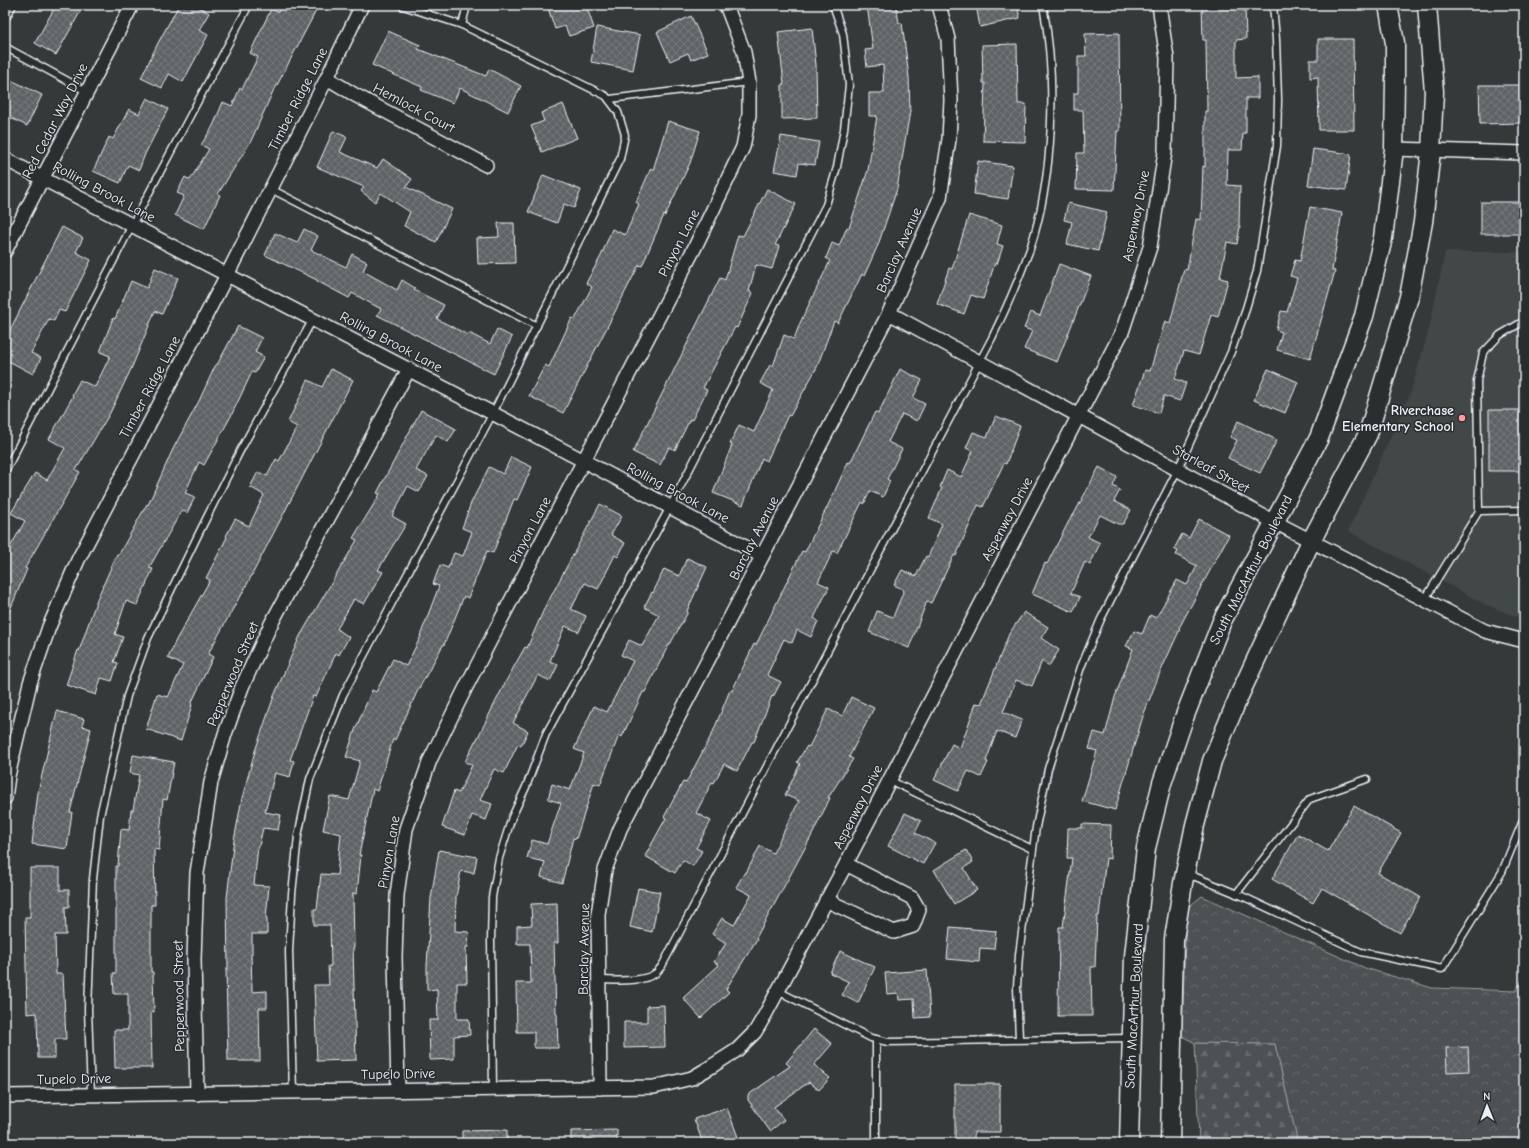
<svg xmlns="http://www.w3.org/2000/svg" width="1529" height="1148" font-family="'Comic Neue',sans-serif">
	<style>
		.built { fill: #424647 }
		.forest { fill: url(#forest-firs); stroke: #9aa1a5 }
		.park { fill: url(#park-crowns); stroke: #9aa1a5 }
		.building { fill: url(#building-cross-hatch); stroke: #e8f1f8 }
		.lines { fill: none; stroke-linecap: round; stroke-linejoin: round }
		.service-casing { stroke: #e8f1f8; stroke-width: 9 }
		.minor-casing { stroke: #e8f1f8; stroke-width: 16 }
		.secondary-casing { stroke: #e8f1f8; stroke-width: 21 }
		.service { stroke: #2a2d2e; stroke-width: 6 }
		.minor { stroke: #2a2d2e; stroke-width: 13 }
		.secondary { stroke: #2a2d2e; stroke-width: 18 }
		.poi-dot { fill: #ff9aa2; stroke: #2a2d2e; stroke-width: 1.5 }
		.labels { text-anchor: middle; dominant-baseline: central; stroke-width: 3; stroke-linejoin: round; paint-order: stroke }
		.street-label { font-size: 14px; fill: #e8f1f8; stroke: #2a2d2e }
		.poi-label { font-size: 14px; font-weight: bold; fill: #e8f1f8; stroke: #2a2d2e; text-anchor: end }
	</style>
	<defs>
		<pattern id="forest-firs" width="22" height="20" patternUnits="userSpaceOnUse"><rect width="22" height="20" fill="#4d5152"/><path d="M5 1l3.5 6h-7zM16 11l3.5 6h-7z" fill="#676a6c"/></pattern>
		<pattern id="park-crowns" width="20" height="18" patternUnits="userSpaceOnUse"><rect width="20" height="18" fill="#4d5152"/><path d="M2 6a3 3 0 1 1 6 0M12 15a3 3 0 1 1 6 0" fill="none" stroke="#676a6c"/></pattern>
		<pattern id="building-cross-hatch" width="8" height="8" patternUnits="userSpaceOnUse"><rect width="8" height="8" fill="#5f6365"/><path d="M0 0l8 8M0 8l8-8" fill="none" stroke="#767a7c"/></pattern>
	</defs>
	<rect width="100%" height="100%" fill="#35393a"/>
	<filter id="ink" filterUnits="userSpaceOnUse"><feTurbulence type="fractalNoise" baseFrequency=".025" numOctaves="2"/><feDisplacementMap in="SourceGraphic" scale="8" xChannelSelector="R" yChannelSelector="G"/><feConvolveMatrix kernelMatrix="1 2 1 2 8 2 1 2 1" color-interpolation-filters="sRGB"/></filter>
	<g filter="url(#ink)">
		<!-- built -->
		<path class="built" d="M1445,252h79v365h-7l-33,-13 -136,-73 62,-137 19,-65z"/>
		<!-- forest -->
		<path class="forest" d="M1195,1043l80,1 23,99h-99z"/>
		<!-- park -->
		<path class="park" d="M1202,896l163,72 67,20 84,3 8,-15v167h-226l-23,-99 -80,-1 -13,-7 4,-127z"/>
		<!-- building -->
		<g class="building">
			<path d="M56,5h28l-28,50 -21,-12z"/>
			<path d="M179,5h17l13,8 -10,17 9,5 -25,47 -14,-8 -7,14 -21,-10 17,-35z"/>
			<path d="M282,5h37l-44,84h-1l-23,52 -33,53 2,1 -16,34 -29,-14 9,-19 -7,-3 8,-16 5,3 19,-31 -8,-4 12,-19 10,-24 9,4 8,-18 2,1 16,-32 -8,-4 21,-44 7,3z"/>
			<path d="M547,5h39l8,23 -25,8 -4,-10 -10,3z"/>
			<path d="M867,5h29l3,18h3l7,54 1,34 -13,78 -19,56 -14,31 -2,-2 -24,49 -4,-2 -17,46 -27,49 -2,-1 -21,46 -5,-3 -19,47 -30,-12 19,-48 -2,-1 9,-19 15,7 19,-42 -13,-7 10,-18 3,1 11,-31 10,4 6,-16 30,-62 -4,-3 6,-15 7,3 8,-19 2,1 19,-58 9,-54h-8v-23h15l-1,-28 -16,2 -2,-17 8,-1z"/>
			<path d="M976,5h41l3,13 -40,9z"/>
			<path d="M1202,5h43l1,34 -10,1v38l22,-1v21h-12v35h-3l-1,17h-14l-1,35 13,1 -1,40h1l-3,18 -10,-2 -7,36 8,2 -10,37 -7,-2 -12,40 -15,-4 -9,28 11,4 -6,18 -16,-5 -5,17 -26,-8 12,-35 5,1 15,-50 5,2 14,-54 3,1 9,-51 5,1 2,-54 2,1v-56h2l-1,-71h-3z"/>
			<path d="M691,16l17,37 -17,7 -3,-7 -18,8 -13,-29z"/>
			<path d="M597,27l43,8 -7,35 -42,-8z"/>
			<path d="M812,28l4,37 1,53 -35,1v-35h2l-6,-52z"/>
			<path d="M388,31l32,14 -2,4 68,27 3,-7 32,17 -13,26 -48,-24 -7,15 -32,-13 1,-3 -50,-22z"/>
			<path d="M1119,33l1,98h-3l-3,59 -38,-1 1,-36h7l-1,-43h-9v-17h4v-37h8l-1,-22z"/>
			<path d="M1318,39h35l1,91h-35l-1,-53 -8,1v-18h8z"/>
			<path d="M1017,44l1,60h8l-1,38 -42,-1 2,-58h-2l-1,-38z"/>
			<path d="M11,80l31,15 -15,31 -22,-11v-23z"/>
			<path d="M1479,85h45v38l-44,1z"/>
			<path d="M147,98l21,11 -23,45 -6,16 -11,-5 -8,18 -27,-12 16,-34 4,2 16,-30 10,5z"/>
			<path d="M563,104l14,34 -35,14 -11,-26 13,-5 -3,-8z"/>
			<path d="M668,121l32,10 -10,32 -25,53 -1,-1 -22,51 -3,-1 -76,148 -34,-17 16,-31 4,2 23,-49 3,1 17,-32 -6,-4 15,-27 11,-27 13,6 14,-31 -3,-2 15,-34 2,2z"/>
			<path d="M333,131l14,6 -7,15 37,16 6,-9 29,20 -6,8 46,22 -16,33 -32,-16 6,-14 -29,-19 -6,9 -14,-11 3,-4 -47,-20z"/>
			<path d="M781,136l38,6 -4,23 -16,-2 -2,12 -23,-4z"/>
			<path d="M1313,149l38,5 -5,36 -38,-5z"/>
			<path d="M978,161l35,5 -5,33 -34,-5z"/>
			<path d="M543,175l38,15 -7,18 -10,-4 -7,19 -29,-11z"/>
			<path d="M767,189l29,15 -21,41 4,1 -7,23 -16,-4 -7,26 4,2 -16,35 -2,-1 -32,61 4,2 -15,30 -2,-1 -15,31 -6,-3 -9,18 -27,-13 87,-174 5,2 13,-45 5,1z"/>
			<rect x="1481" y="202" width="43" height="32"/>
			<path d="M1068,203l39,9 -9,39 -31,-7 5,-22 -8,-2z"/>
			<path d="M1310,207l32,6 -10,57 3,1 -25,88 -33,-9 5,-18 -6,-2 5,-19 6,1 10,-34 -7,-2 5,-16 5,1z"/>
			<path d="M969,215l33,10 -5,19 6,2 -6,18 -2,-1 -12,36 -12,-4 -7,19 -27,-10 12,-36 3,1z"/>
			<path d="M498,223h16l1,40 -37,1 -1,-26 22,-1z"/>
			<path d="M62,227l21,11 -7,14 15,8 -26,52 -6,-2 -5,11 -5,-2 -18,34 10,5 -8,16 -28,-15v-19z"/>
			<path d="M304,229l14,7 -7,14 35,17 6,-13 15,8 -4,9 34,19 5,-10 13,8 -1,2 30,15 -7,14 31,16 1,-2 21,11 7,-15 15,8 -18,37 -117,-59 4,-6 -29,-16 -3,5 -32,-17v-1l-52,-25 10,-22 22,10z"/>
			<path d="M1059,264l32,12 -34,86 -33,-13 8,-18 -8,-3 7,-16 9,4z"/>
			<path d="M155,268l23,10 -16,36 -7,-3 -23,56 -22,46 -34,57 4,2 -55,96 2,1 -22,53v-66l20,-35 -14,-8 24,-40 12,7 18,-32 -16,-9 24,-43 -1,-1 8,-15 15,7 15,-31 -10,-4 13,-34 2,1 16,-38 16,7z"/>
			<path d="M238,326l24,12 -7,14 9,5 -9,16 -3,-1 -21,44 -27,49 -5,-3 -14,31 10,4 -8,16 -5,-3 -33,58 4,1 -16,36 -11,-4 -11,33 8,3 -9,25 4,1 -6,18 -11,-3 -5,17 -30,-10 12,-35 1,1 18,-52 20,-45h2l28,-50 1,1 25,-56 26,-48 17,-37 1,1z"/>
			<path d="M331,369l22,11 -112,216h-1l-32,58 5,3 -22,47 1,1 -11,36 -35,-12 11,-35 11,3 15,-32 -15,-7 8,-18 34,-60 -4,-2 21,-41 -1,-1 9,-17 14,7 15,-31 -14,-8 8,-15 9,4 9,-17 3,2 18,-34 -9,-5 20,-42 14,7z"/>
			<path d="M900,369l22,11 -9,18 12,6 -8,17 -15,-7 -14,28 14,7 -15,30 3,2 -7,16 -13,-6 -6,13 -2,-2 -25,51 -4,-2 -15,31 11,5 -15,31 4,3 -7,16 -14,-7 -5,13 -8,-4 -17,36 14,7 -8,15 -1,-1 -18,46h-2l-15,29 -13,-7 -10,19 -2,-1 -16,31 15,8 -15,27 6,3 -9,15 -10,-6 -8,13 -30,-17 21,-38 -2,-1 19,-35 3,1 27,-51 17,-42 2,1 22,-47 2,1 46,-94 3,1 27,-55 16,-35 2,1 25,-51 3,2z"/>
			<path d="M1268,369l30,13 -13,31 -31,-13z"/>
			<path d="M421,410l35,19 -8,13 -12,-7 -20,35 12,6 -9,16 -11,-6 -16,30 14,8 -28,46 5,2 -19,32 -10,-5 -17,30 12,8 -10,18 -3,-2 -20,44 -3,-1 -23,64 4,1 -4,16 -15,-4 -10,39 16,3 -3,15 -15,-2 -4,18h-1l-4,39 15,1 -3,32h1v16h-15v20h-1l1,38 15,-1v17h-8l1,53h-32l-2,-92h2l-1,-71 6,-52 9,-48 13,-47 19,-55 26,-60 57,-96 -4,-2 27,-44 -3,-1z"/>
			<rect x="1489" y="410" width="35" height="61"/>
			<path d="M996,416l24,10 -14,38 -2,-1 -21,44 -5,-2 -22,51 -2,-1 -23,48 -4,-2 -18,47 -40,-16 8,-21 16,6 11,-27 -10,-5 8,-15 14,6 10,-20 2,1 14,-33 -13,-6 13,-30 -2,-1 7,-17 14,7 12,-26 -7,-3 7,-16 14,5z"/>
			<path d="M1238,421l39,19 -17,33 -32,-15 9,-18 -7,-3z"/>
			<path d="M511,457l21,10 -15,33 -3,-1 -21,54 -6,-2 -19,47 -4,-2 -20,49h-1l-26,47 -22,48 -2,-1 -16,52 -4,-2 -14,66h2l-4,39 -4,-1 1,55h-1l3,112 -39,1 -3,-76h15l-1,-19h3l-1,-41h-16v-16h3l4,-35 16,1 4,-41 -18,-4 7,-34 19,4 11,-39 -14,-4 9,-27 17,-40 4,2 17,-33 13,7 15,-30h-1l19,-50 -6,-2 7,-19 8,3 6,-15 9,3 9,-24 -10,-4 9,-25 18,-36 14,7z"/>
			<path d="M1099,467l18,10 -4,9 7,4 -6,11 17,9 -8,14h-5l-18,-9 -12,22 12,6 -10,22 -5,-3 -14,31 9,4 -7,15 -41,-18 13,-31 2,1 25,-49 1,1z"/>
			<path d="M600,504l22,12 -11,19 14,8 -7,14 -3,-2 -17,34 -13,-6 -14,26 15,7 -7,16 -14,-6 -15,35 8,4 -8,16 -12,-6 -15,28h1l-11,20 15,8 -7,15 -3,-2 -14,29 -10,-4 -14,31 12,4 -6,16 -14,-5 -7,20 -23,-8 12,-36 5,2 13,-28 -7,-3 10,-21h1l30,-60 19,-34 2,1 21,-48h1z"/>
			<path d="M1199,519l30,16 -50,93 1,1 -21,46 -16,41 -28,94 -33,-9 15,-50 -8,-2 5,-17 11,3 10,-38 18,-48 -7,-3 8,-15 8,3 8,-19 6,3 21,-38 10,5 10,-19 -21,-11 2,-4 -4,-2 8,-15 7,4z"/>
			<path d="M687,558l20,9 -20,44 1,1 -19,34h-1l-23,46h-2l-21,45 -3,-2 -19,50 -6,-2 -18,56 -3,-1 -11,45 -21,-6 4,-15 -18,-4 5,-18 15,4 14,-41 -13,-4 4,-15 18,6 14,-37 -10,-4 20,-43 13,6 26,-51 -12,-6 8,-15 13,6 17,-31 -15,-8 8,-15 1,1 11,-24 15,7z"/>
			<path d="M1024,612l24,15 -7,11 18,12 -10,16 -7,-5 -10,25 -16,-6 -13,32 19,8 -7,18 -18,-7 -11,30 2,1 -7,15 -13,-6 -10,20 -24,-11 18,-36 8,4 16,-45 5,1 28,-70z"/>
			<path d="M851,697l23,11 -25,49 4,2 -25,39h2l-18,37 -56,103 1,1 -31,50 3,3 -28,26 -18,-20 36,-33 -5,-3 12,-19 -14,-9 10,-16 12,7 17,-30 -15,-8 9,-15 1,1 14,-27 13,7 26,-52 -14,-6 15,-31 -3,-2 10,-16 2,1 19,-38 14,7z"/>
			<path d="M57,711l27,8 -2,7 9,3 -21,83h2l-5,37 -35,-5 6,-52z"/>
			<path d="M133,755l41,7 -7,38 -4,-1 -4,51 -5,-1 1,56h-4v67h2l1,40h-3l1,56h-37l-1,-38h14v-36h-14l-1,-21h3v-107h2l3,-37 8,1 2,-20h2l6,-35 -9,-2z"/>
			<path d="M1354,806l47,27 -23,40 42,24 -20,36 -78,-45 -9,15 -41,-24 26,-45 30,17z"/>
			<path d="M905,813l16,8 -6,12 20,10 -12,21 -35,-18z"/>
			<path d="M1082,824l29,1 -1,34 -4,-1 -7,58h-2l-2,51h-4l1,49h-34l1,-89h4l9,-69h-5l1,-30h14z"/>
			<path d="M439,850l38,7 -3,16 -13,-2 -5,26 -1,34 14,1 -1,15h-2l1,36h-10v36h12l1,16 -16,1v23l-24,1 -1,-40h9l-1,-31 -10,1v-24l4,-68z"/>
			<path d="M966,850l7,12 -9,6 13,22 -23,14 -20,-34z"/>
			<path d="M30,868h30v22h9v17h-4l1,28h-11l1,39h7l3,65h-11v19h-17l-1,-45 -10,1 -2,-97h5z"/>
			<path d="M638,888l22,4 -8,40 -22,-5z"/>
			<path d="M557,903l1,40h-4l2,70h1l1,35h-24v-16h-17l-1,-49h15l-1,-39h-13v-18l15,-1 -1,-21z"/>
			<path d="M950,927l46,4 -2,18 -14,-1 -1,14 -32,-3z"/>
			<path d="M840,951l35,16 -17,36 -16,-8 7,-13 -19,-9z"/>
			<path d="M927,970l3,47 -15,1 -1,-19 -15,1 -1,-7 -11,1 -2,-21z"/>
			<path d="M664,1005l1,42 -41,1v-26h23v-16z"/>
			<path d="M814,1029l18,15 -18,21 16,13 -11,12 -10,-8 -35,25 10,13 -14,11 -22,-31v-5l42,-29 -4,-3z"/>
			<path d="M1468,1047l1,24 -22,1 -1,-24z"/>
			<path d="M955,1084h45v48h-26v11h-19z"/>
			<path d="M727,1108l11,29 -16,6h-19l-9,-24z"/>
			<path d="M507,1130v13h-45v-12z"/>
			<path d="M617,1130v13h-46v-12z"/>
		</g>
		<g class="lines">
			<defs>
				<g id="service">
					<path d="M5,20l8,-15"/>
					<path d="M462,25l5,-20"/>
					<path d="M5,47l83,45"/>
					<path d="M610,99l139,-17"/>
					<path d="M271,189l266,137"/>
					<path d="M5,472l127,-247 117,-220"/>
					<path d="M1479,511l45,-1"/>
					<path d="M1425,599l54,-88 -2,-130 6,-28 17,-18 24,-14"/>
					<path d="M889,780l143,69"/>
					<path d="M1186,873l56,23 119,56 81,17 60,-97 22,-54"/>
					<path d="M1236,894l74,-95 57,-20"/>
					<path d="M599,980c15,0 44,3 57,-7 2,-2 4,-5 6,-7l330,-628c14,-29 27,-59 38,-89 24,-73 27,-169 13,-244"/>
					<path d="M778,991l93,47 17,4 243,-4"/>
					<path d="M876,1039v104"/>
					<path d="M1019,1039l-2,-52 2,-32 17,-128 12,-58 33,-102 20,-48 77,-150 53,-117 13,-37 13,-44 20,-125 1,-47 -2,-60 -3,-34"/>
					<path d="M493,1089l-2,-148 1,-44 7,-39 13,-41 14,-30 20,-53 124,-227 156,-302 11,-38 7,-38 5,-44 -6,-51 -10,-29"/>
					<path d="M293,1092l-4,-141 3,-57 6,-58 12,-57 33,-84 150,-282 127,-254 5,-24 -7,-23 -12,-16 -144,-71 -62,-20"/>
					<path d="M91,1095l-3,-86 5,-130 7,-63 27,-120 21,-58 50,-103 42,-84 73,-132"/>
				</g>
				<g id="minor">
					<path d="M327,78l28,17 131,70"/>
					<path d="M1394,149l130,4"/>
					<path d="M5,159l579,302 178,95"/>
					<path d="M5,251l127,-246"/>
					<path d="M889,313l374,203 222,115 39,10"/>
					<path d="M5,798l3,-22 22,-93 19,-56 29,-67 149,-285 100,-197 35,-73"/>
					<path d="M826,900l68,32 19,-6 6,-16 -7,-12 -66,-34"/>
					<path d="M600,1088l-2,-174 7,-44 15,-41 269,-516 51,-115 9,-59 2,-39 -3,-61 -9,-34"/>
					<path d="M398,1090l-3,-133 2,-62 9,-66 24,-69 37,-75 228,-438 48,-100 6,-32v-33l-5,-30 -18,-47"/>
					<path d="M197,1094l-3,-135 3,-86 14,-91 14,-48 17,-47 29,-63 138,-255"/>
					<path d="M5,1096l649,-9 38,-9 17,-10 28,-18 18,-18 10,-17 81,-151 276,-532 28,-85 15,-95 2,-94 -8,-53"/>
				</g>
				<g id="secondary">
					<path d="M1129,1143l5,-187 12,-108 16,-65 22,-65 38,-97 97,-183 45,-122 19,-78 11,-89 1,-70v-36l-7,-38"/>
					<path d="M1170,1143l4,-204 9,-56 12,-58 17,-64 27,-65 72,-155 57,-107 41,-137 14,-75 8,-71 3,-59 -7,-87"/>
				</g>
			</defs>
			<!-- service casing -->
			<use href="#service" class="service-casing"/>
			<!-- minor casing -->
			<use href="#minor" class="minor-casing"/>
			<!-- secondary casing -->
			<use href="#secondary" class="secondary-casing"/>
			<!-- service -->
			<use href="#service" class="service"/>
			<!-- minor -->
			<use href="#minor" class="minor"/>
			<!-- secondary -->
			<use href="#secondary" class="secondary"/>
		</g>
	</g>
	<!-- markers -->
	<circle class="poi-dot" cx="1462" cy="418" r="4"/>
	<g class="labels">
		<!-- street labels -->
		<g class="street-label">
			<text transform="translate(298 99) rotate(-63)">Timber Ridge Lane</text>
			<text transform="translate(414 108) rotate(28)">Hemlock Court</text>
			<text transform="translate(55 121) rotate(-63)">Red Cedar Way Drive</text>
			<text transform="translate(104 192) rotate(28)">Rolling Brook Lane</text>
			<text transform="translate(1136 216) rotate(-79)">Aspenway Drive</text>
			<text transform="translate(679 243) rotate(-63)">Pinyon Lane</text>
			<text transform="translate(899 250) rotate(-66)">Barclay Avenue</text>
			<text transform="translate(391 342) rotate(28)">Rolling Brook Lane</text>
			<text transform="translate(150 387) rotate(-62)">Timber Ridge Lane</text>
			<text transform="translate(1211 469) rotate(29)">Starleaf Street</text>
			<text transform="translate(678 493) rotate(28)">Rolling Brook Lane</text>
			<text transform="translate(1007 519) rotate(-62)">Aspenway Drive</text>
			<text transform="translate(530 530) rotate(-62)">Pinyon Lane</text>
			<text transform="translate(754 538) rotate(-63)">Barclay Avenue</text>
			<text transform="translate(1251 570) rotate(-63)">South MacArthur Boulevard</text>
			<text transform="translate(233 674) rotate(-67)">Pepperwood Street</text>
			<text transform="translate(858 807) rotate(-63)">Aspenway Drive</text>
			<text transform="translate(389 852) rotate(-80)">Pinyon Lane</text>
			<text transform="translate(584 949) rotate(-89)">Barclay Avenue</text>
			<text transform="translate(179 996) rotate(-91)">Pepperwood Street</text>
			<text transform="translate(1134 1006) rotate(-87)">South MacArthur Boulevard</text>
			<text transform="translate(398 1074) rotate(-1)">Tupelo Drive</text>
			<text transform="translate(74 1079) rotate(-1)">Tupelo Drive</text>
		</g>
		<!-- poi labels -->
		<g class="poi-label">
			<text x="1454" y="410">Riverchase<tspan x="1454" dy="16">Elementary School</tspan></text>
		</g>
	</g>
	<!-- margin -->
	<rect width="1529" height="1148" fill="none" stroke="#2a2d2e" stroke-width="20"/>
	<rect x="10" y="10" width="1509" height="1128" fill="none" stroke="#e8f1f8" stroke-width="1.5" filter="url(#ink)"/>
	<!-- north arrow -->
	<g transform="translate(1487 1106) rotate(359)" stroke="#2a2d2e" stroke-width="3" paint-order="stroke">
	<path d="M0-3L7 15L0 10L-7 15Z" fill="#e8f1f8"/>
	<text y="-6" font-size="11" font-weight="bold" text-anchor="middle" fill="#e8f1f8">N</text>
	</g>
</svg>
